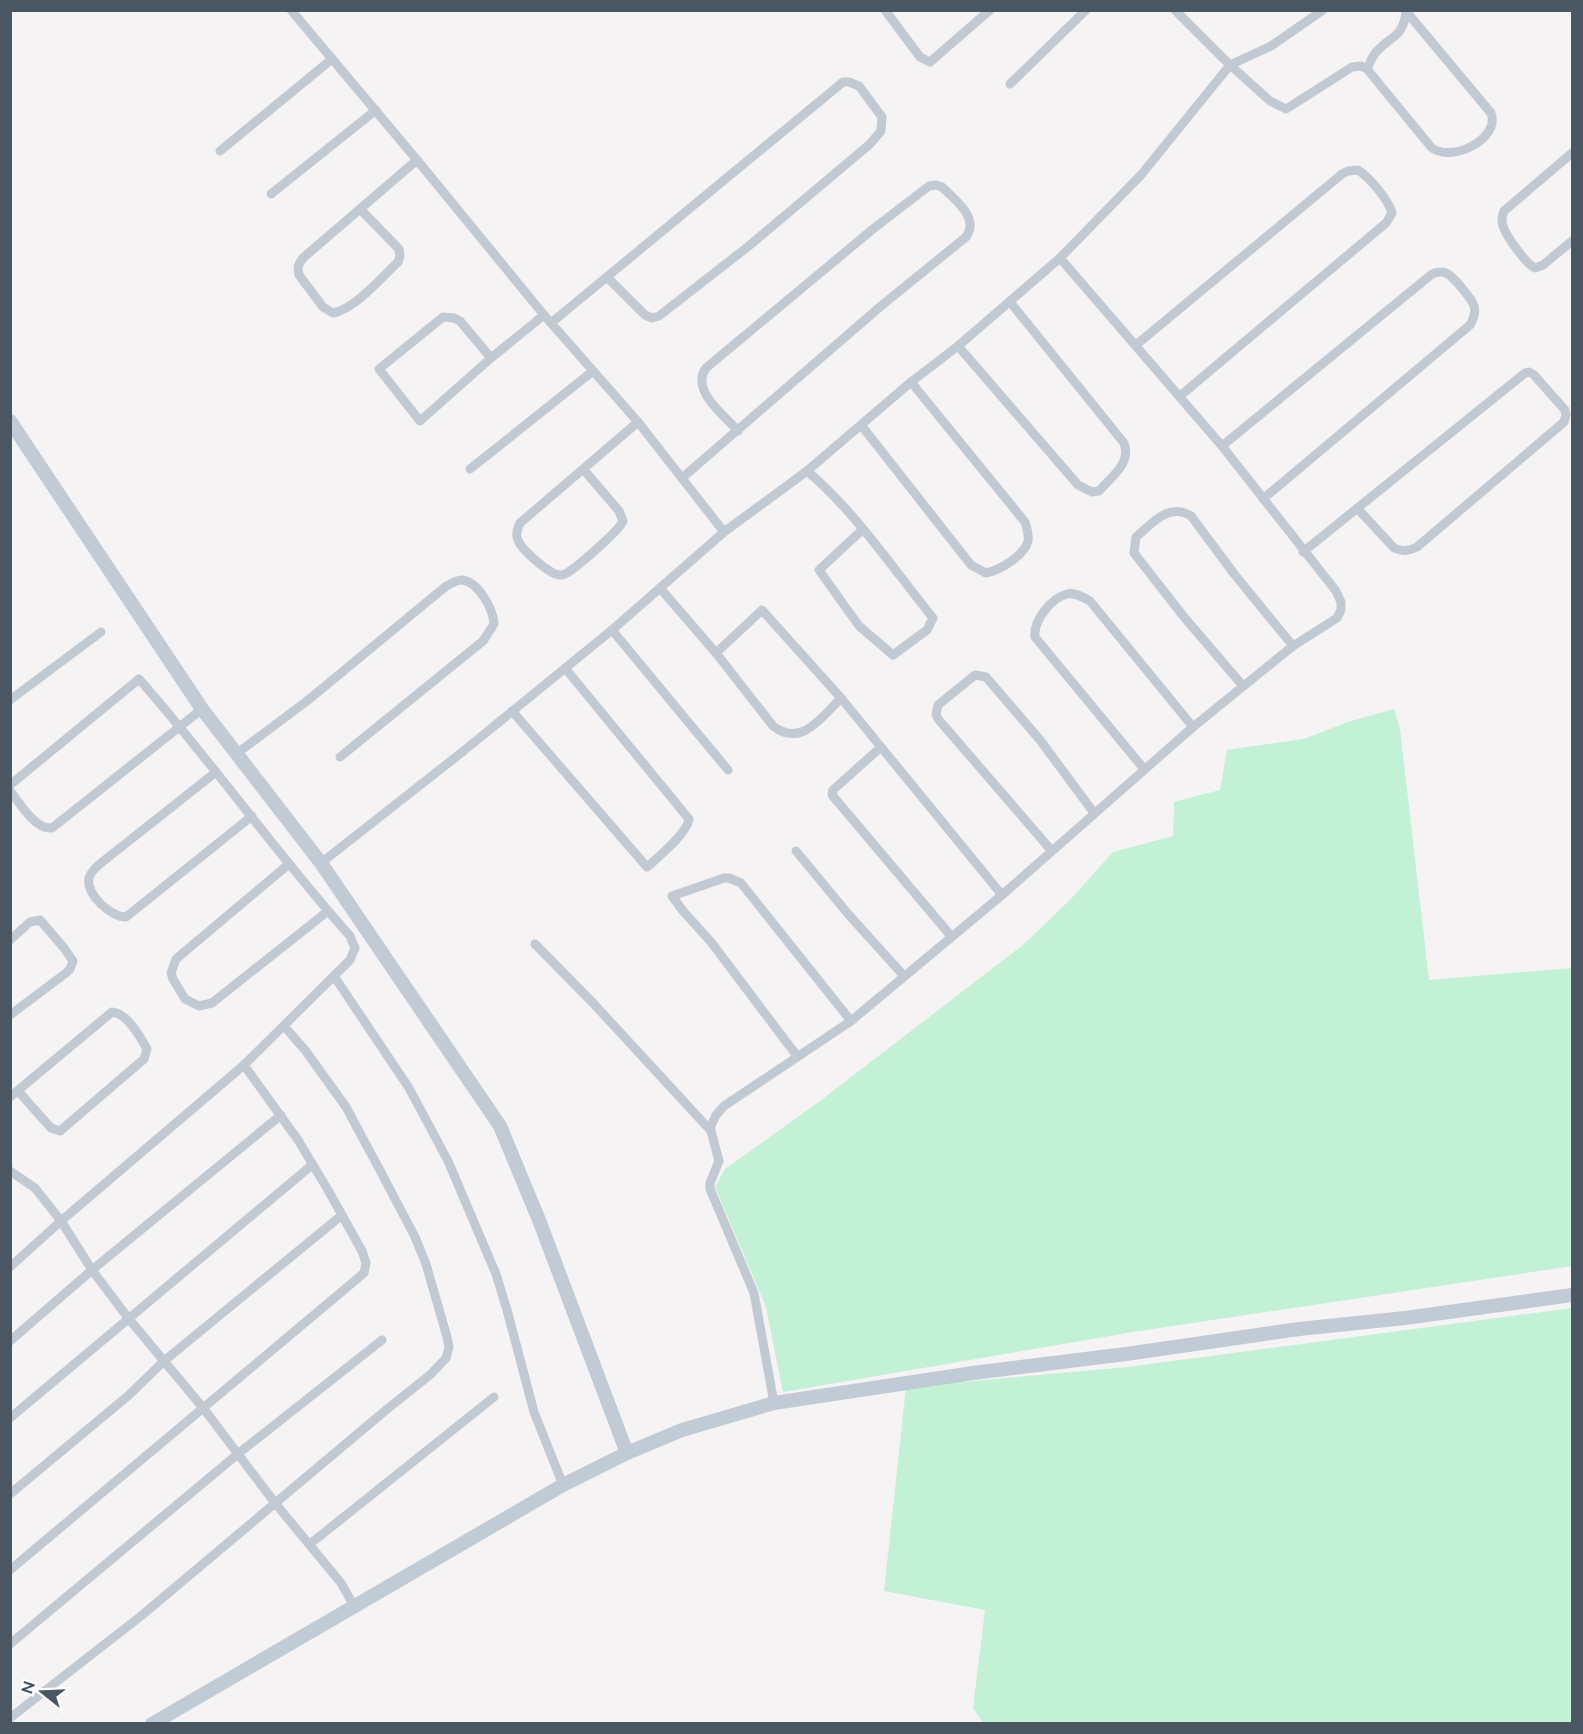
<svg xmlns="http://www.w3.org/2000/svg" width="1583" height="1734" font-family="Raleway,sans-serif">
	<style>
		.green { fill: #c3f1d5 }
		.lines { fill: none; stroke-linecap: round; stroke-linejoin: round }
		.street { stroke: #c1cad2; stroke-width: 9 }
		.secondary { stroke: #c1cbd6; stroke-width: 14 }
	</style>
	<rect width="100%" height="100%" fill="#f5f3f3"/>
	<!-- green -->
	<g class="green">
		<path d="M1394,709l6,20 29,251 143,-12v298l-439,66 -350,60 -17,-85 -51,-120 10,-18 91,-65 207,-159 48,-46 42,-47 60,-16 1,-34 46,-12 7,-40 77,-11 44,-17z"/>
		<path d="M1572,1308v415h-589l-10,-15 12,-98 -101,-19 22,-204 222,-20z"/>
	</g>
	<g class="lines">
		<!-- street -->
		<g class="street">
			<path d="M291,10l126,150 127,155 94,107 86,110"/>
			<path d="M885,10l35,47 10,5 60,-52"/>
			<path d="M1323,10l-52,36 -41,19 40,36 16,8 66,-42 9,-1 6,3"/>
			<path d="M1405,10l86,103c10,26 -41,51 -60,34l-64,-78c3,-6 5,-13 10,-18 15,-16 25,-13 29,-38"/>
			<path d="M1010,84l76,-74"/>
			<path d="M220,151l112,-92"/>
			<path d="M1572,153l-68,58c-2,5 -3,9 -1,15 3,10 23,38 32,42l8,-3 29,-24"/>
			<path d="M271,194l105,-84"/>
			<path d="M360,209l39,40 1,7 -2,6c-16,15 -43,47 -65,51l-10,-6 -24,-32c-2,-7 -1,-11 4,-17l114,-98"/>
			<path d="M551,323l292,-241h6l10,4 23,31 -1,14 -11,13 -120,101 -91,71 -7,2 -7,-3 -37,-37"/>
			<path d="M1136,345l206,-171 6,-3 10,-1c12,8 30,29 34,43l-6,10 -206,173"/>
			<path d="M958,346l120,139 14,7 7,-1c12,-14 33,-28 25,-48l-114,-141"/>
			<path d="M491,358l-31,-37 -6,-3 -11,-1 -64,52 41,52 71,-63 53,-43"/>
			<path d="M861,425l110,140 15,8c14,-3 38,-17 42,-32 1,-7 -1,-13 -3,-19l-114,-140"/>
			<path d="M1222,446l210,-172c5,-2 9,-3 14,-1 7,3 26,26 28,33 2,7 -1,14 -4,19l-207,174"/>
			<path d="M470,469l123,-98"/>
			<path d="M583,469l36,42 4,10c-4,10 -48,48 -58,53 -4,2 -6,1 -10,0 -10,-5 -36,-25 -38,-37 -1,-5 1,-10 3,-14l118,-101"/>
			<path d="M807,471c46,38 88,100 126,147l-6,12 -34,25 -34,-29 -40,-56 43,-40"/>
			<path d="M682,478l199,-172 85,-69c14,-19 -11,-37 -24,-50l-6,-2 -7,1 -56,43 -167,139c-16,22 18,47 32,63"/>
			<path d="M1303,552l222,-179 4,-1 5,3 31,35 1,5 -2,7 -147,125c-9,4 -14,5 -23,1l-37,-40"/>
			<path d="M660,588l56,65 57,73c28,22 49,-9 68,-28l-79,-88 -46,43"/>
			<path d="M612,630l116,140"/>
			<path d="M1243,686l-59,-69 -50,-64 2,-16c16,-13 32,-35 55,-21l44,59 58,71"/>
			<path d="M841,698l40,49"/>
			<path d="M10,700l91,-68"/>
			<path d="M512,711l135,156c11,-10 40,-33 42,-48l-124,-151"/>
			<path d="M236,754l71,-53 138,-114c5,-3 11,-7 17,-7 17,2 31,29 32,44l-11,17 -143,116"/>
			<path d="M1144,769l-109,-132c-2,-16 16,-39 32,-43 8,-2 16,3 23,7l103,126"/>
			<path d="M216,772l-115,91c-5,4 -10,9 -12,15 -4,16 23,40 37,39l126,-101"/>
			<path d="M10,785l129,-106c73,83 137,174 211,257l5,12 -5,12 -106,105 -183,156 -51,46"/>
			<path d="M10,791c10,12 25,39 42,37l150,-119"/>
			<path d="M1051,850l-112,-130 -3,-5 2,-10 37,-30 11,2 54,63 54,73"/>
			<path d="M796,851l53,64 55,61"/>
			<path d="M321,863l140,-110 151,-123 112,-98 83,-61 104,-89 47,-36 102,-88 81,-83 89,-110 -55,-55"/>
			<path d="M289,864l-113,95 -5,14 2,6 12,20 14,7 13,-3 116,-92"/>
			<path d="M951,936l-119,-141 1,-5 48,-43 121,148"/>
			<path d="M10,940l20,-18 10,-2 24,28 9,13 -3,8 -4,4 -56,42"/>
			<path d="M535,944l58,59 118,128"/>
			<path d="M334,976l75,112 39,73 48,113 11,36 27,102 29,73"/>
			<path d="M797,1056l-86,-114 -28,-31 -11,-15 52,-18h5l12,5 110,138"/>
			<path d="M10,1097l102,-85c15,1 28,24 35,37l-3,10 -84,72 -9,-3 -33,-37"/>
			<path d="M10,1171l25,17 26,33 31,49 37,49 75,90 71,94 66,80 13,23"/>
			<path d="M10,1341l82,-71 189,-155"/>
			<path d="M774,1403l-20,-110 -44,-104v-6l9,-22 -8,-30v-5l5,-11 8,-9 127,-85 151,-126 191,-168 100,-81 44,-28 4,-8v-8l-5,-11 -114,-145 -162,-188"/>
			<path d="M10,1418l302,-253"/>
			<path d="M10,1494l119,-99 35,-34 178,-146"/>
			<path d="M310,1544l184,-147"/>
			<path d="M10,1570l354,-297 2,-10 -4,-12 -34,-61 -30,-50 -54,-75"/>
			<path d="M10,1644l229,-191 143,-113"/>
			<path d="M10,1718l131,-102 245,-206 45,-36 15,-16 3,-11 -2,-10 -21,-73 -11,-27 -32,-61 -37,-69 -41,-57 -21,-24"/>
		</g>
		<!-- secondary -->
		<g class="secondary">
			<path d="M10,421l192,288 119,154 179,263 39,94 88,233"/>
			<path d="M152,1724l411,-239 64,-32 55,-23 92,-27 199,-30 153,-19 173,-25 106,-11 167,-23"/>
		</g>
	</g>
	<!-- border -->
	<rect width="1583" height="1734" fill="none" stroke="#4a5661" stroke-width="24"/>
	<!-- north arrow -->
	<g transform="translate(42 1692) rotate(288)" stroke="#ffffff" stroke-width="4.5" paint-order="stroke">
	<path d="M0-4.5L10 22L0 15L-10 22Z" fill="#4a5661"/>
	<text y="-9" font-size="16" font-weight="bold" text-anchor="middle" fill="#4a5661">N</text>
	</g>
</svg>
